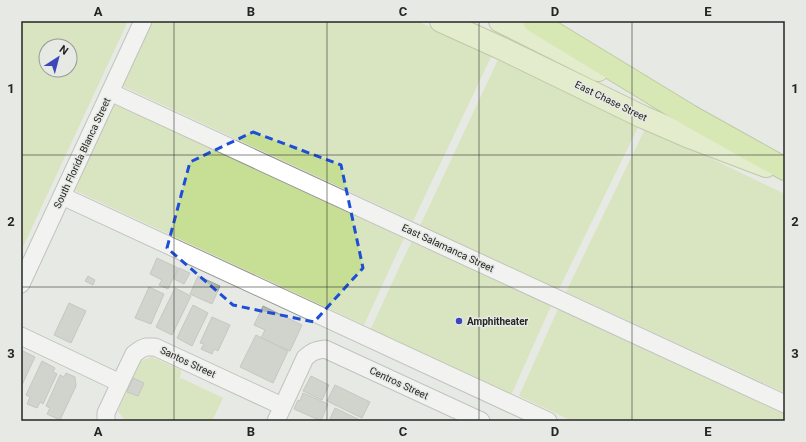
<svg xmlns="http://www.w3.org/2000/svg" width="806" height="442" font-family="Roboto,sans-serif">
	<style>
		.green { fill: #c7de95; fill-rule: evenodd }
		.building { fill: #b6b8b2; stroke: #9b9d98 }
		.lines { fill: none; stroke-linecap: round; stroke-linejoin: round }
		.street-casing { stroke: #939590; stroke-width: 19 }
		.primary-casing { stroke: #8ea35d; stroke-width: 24 }
		.highway-casing { stroke: #8ea35d; stroke-width: 24 }
		.street { stroke: #fff; stroke-width: 17 }
		.primary { stroke: #ddf0b0; stroke-width: 22 }
		.highway { stroke: #c6e67c; stroke-width: 22 }
		.marked { fill: none; stroke: #1d4ed8; stroke-width: 3; stroke-dasharray: 8 5; stroke-linejoin: round }
		.grid { fill: none; stroke: #252624; stroke-width: 1; stroke-opacity: 0.55 }
		.poi-dot { fill: #3c47bb; stroke: #e7e9e4; stroke-width: 1.5 }
		.labels { text-anchor: middle; dominant-baseline: central; stroke-width: 3; stroke-linejoin: round; paint-order: stroke }
		.street-label { font-size: 10px; fill: #252624; stroke: #e7e9e4 }
		.poi-label { font-size: 10px; font-weight: bold; fill: #252624; stroke: #e7e9e4; text-anchor: start }
		.neatline { fill: none; stroke: #252624; stroke-width: 1.5 }
		.grid-label { font-size: 13px; text-anchor: middle; font-weight: bold; fill: #252624 }
	</style>
	<rect width="100%" height="100%" fill="#e7e9e4"/>
	<!-- green -->
	<g class="green">
		<path d="M21,21h107l-107,230zM46,46h24v24h-24z"/>
		<path d="M152,21h265l75,34 -79,166 -291,-135z"/>
		<path d="M503,49l140,68 -88,180 -47,105 -141,-65 39,-84 21,-42z"/>
		<path d="M114,104l290,134 -40,87 -290,-135z"/>
		<path d="M645,129l34,14 106,51v199l-219,-101z"/>
		<path d="M558,309l227,105v7h-213l-53,-25z"/>
		<path d="M152,357l29,13v4l-2,6 2,-2 42,20 -11,23h-84l-5,-3 -5,-7 22,-50z"/>
	</g>
	<!-- building -->
	<g class="building">
		<path d="M157,258l21,10 -10,21 -9,-4 3,-5 -12,-6z"/>
		<path d="M179,268l11,5 -6,11 -10,-5z"/>
		<path d="M88,276l7,4 -2,5 -8,-4z"/>
		<path d="M198,276l22,10 -8,18 -22,-10z"/>
		<path d="M149,287l15,7 -13,30 -16,-6z"/>
		<path d="M175,288l16,8 -19,39 -16,-8z"/>
		<path d="M69,303l17,8 -15,32 -17,-8z"/>
		<path d="M193,305l15,8 -16,33 -15,-8z"/>
		<path d="M263,306l39,19 -12,26 -29,-13 4,-8 -11,-5z"/>
		<path d="M212,317l18,8 -12,26 -4,-2 -2,5 -11,-5 3,-5 -4,-1z"/>
		<path d="M256,335l32,16 -15,32 -33,-16z"/>
		<path d="M21,350l14,7 -14,30z"/>
		<path d="M42,361l13,7 -2,4 4,2 -14,30 -3,-2 -3,6 -10,-4 3,-7 -4,-2z"/>
		<path d="M66,373l9,4 1,9 -16,34 -13,-6 3,-6 -4,-2 14,-31 4,2z"/>
		<path d="M311,376l18,9 -7,15 -19,-9z"/>
		<path d="M133,378l11,5 -6,13 -11,-4z"/>
		<path d="M335,385l35,17 -8,16 -35,-17z"/>
		<path d="M303,393l25,11 -7,17 -27,-12 4,-9 2,1z"/>
		<path d="M335,408l27,13h-33z"/>
	</g>
	<g class="lines">
		<defs>
			<g id="street">
				<path d="M110,92l675,312"/>
				<path d="M62,196l486,225"/>
				<path d="M21,284l122,-263"/>
				<path d="M21,336l99,47"/>
				<path d="M106,421v-8l14,-30 14,-29 7,-5 5,-2h9l127,59"/>
				<path d="M276,421l29,-63c8,-7 9,-7 20,-9l156,72"/>
			</g>
			<g id="primary">
				<path d="M441,21l62,28 140,68 44,19 79,30"/>
				<path d="M500,21l98,49"/>
			</g>
			<path id="highway" d="M534,21l156,95 95,53"/>
		</defs>
		<!-- street casing -->
		<use href="#street" class="street-casing"/>
		<!-- primary casing -->
		<use href="#primary" class="primary-casing"/>
		<!-- highway casing -->
		<use href="#highway" class="highway-casing"/>
		<!-- street -->
		<use href="#street" class="street"/>
		<!-- primary -->
		<use href="#primary" class="primary"/>
		<!-- highway -->
		<use href="#highway" class="highway"/>
	</g>
	<!-- marked area -->
	<path d="M0 0H806V442H0ZM253,132l88,33 22,103 -49,54 -81,-17 -66,-57 23,-86z" fill="#e7e9e4" fill-opacity=".55" fill-rule="evenodd"/>
	<path class="marked" d="M253,132l88,33 22,103 -49,54 -81,-17 -66,-57 23,-86z"/>
	<!-- grid -->
	<path class="grid" d="M174,21v400M327,21v400M479,21v400M632,21v400M21,155h764M21,287h764"/>
	<!-- markers -->
	<circle class="poi-dot" cx="459" cy="321" r="4"/>
	<g class="labels">
		<!-- street labels -->
		<g class="street-label">
			<text transform="translate(611 101) rotate(26)">East Chase Street</text>
			<text transform="translate(82 153) rotate(-65)">South Florida Blanca Street</text>
			<text transform="translate(448 248) rotate(25)">East Salamanca Street</text>
			<text transform="translate(188 362) rotate(25)">Santos Street</text>
			<text transform="translate(399 383) rotate(25)">Centros Street</text>
		</g>
		<!-- poi labels -->
		<g class="poi-label">
			<text x="467" y="321">Amphitheater</text>
		</g>
	</g>
	<!-- border -->
	<rect width="806" height="442" fill="none" stroke="#e7e9e4" stroke-width="44"/>
	<!-- north arrow -->
	<g transform="translate(58 58) rotate(36)"><circle r="19" fill="#e7e9e4" stroke="#999b97"/>
	<path d="M0-3L7 15L0 10L-7 15Z" fill="#3c47bb"/>
	<text y="-6" font-size="11" font-weight="bold" text-anchor="middle" fill="#252624">N</text>
	</g>
	<rect x="22" y="22" width="762" height="398" class="neatline"/>
	<g class="grid-label">
		<text x="98" y="16">A</text>
		<text x="251" y="16">B</text>
		<text x="403" y="16">C</text>
		<text x="555" y="16">D</text>
		<text x="708" y="16">E</text>
		<text x="11" y="93">1</text>
		<text x="795" y="93">1</text>
		<text x="11" y="226">2</text>
		<text x="795" y="226">2</text>
		<text x="11" y="358">3</text>
		<text x="795" y="358">3</text>
		<text x="98" y="436">A</text>
		<text x="251" y="436">B</text>
		<text x="403" y="436">C</text>
		<text x="555" y="436">D</text>
		<text x="708" y="436">E</text>
	</g>
</svg>
